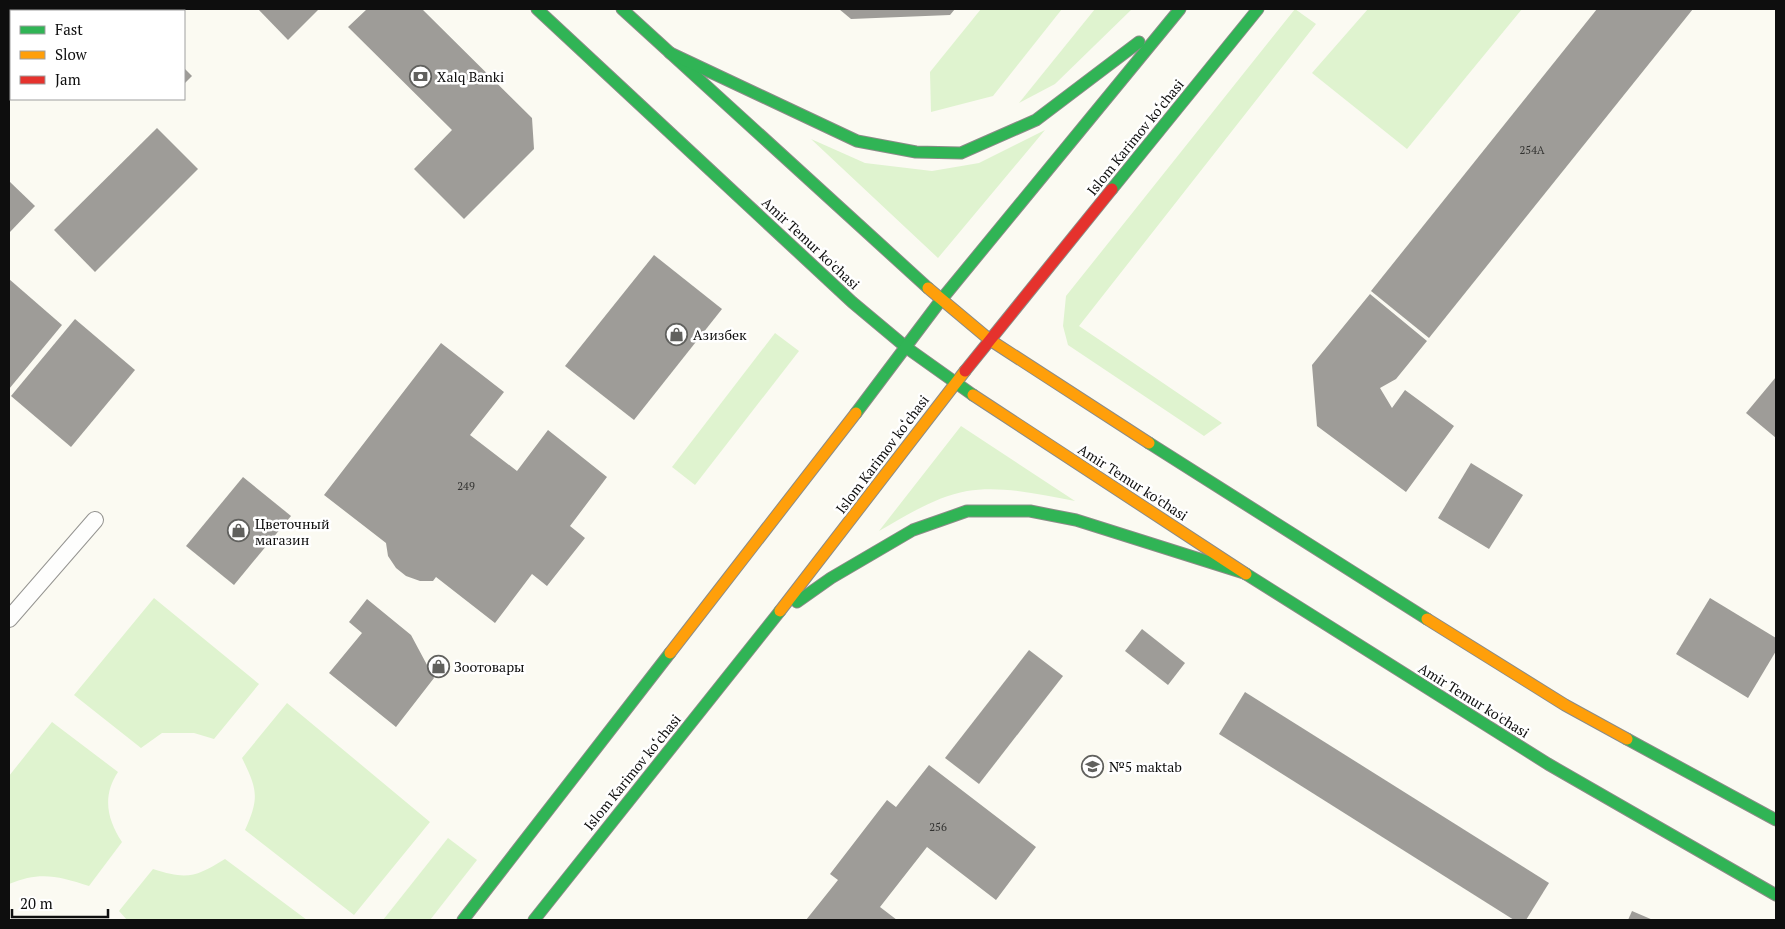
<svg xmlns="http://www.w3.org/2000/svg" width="1785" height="929" font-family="'PT Serif',serif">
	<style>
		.green { fill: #dff3cf }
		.building { fill: #9e9c98 }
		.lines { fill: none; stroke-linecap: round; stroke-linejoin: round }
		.lane-casing { stroke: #959491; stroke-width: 18 }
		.fast-casing { stroke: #8b8b87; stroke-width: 13 }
		.slow-casing { stroke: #8b8b87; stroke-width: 13 }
		.jam-casing { stroke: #8b8b87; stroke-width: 13 }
		.lane { stroke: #fefefd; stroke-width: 16 }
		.fast { stroke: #30b455; stroke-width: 11 }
		.slow { stroke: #ff9f0a; stroke-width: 11 }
		.jam { stroke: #e5322d; stroke-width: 11 }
		.labels { text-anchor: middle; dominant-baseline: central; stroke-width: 5; stroke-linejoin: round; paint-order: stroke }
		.number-label { font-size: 11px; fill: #323230 }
		.poi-label { font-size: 14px; fill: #0e0e0e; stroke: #fff; text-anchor: start }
		.street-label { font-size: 14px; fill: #0e0e0e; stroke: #fff }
	</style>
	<rect width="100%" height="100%" fill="#fbfaf2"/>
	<!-- green -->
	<g class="green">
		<path d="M981,9h81l-69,87 -62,16 -1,-40z"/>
		<path d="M1095,9h37l-77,75 -36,19z"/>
		<path d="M1295,9l21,15 -237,302 143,97 -18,13 -136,-91 -5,-19 3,-30z"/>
		<path d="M1368,9h154l-115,140 -95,-76z"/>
		<path d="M1045,130l-107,128 -127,-119 54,24 67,8 47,-8z"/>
		<path d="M775,333l24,18 -104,134 -23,-18z"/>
		<path d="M961,426l114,75c-34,-6 -73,-16 -108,-10 -32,6 -60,24 -88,40z"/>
		<path d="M154,598l105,86 -45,55 -20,-6h-32l-21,15 -67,-53z"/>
		<path d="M287,703l143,119 -76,93 -109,-85c15,-33 12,-41 -3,-72z"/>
		<path d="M52,722l66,50c-16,24 -11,47 4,70l-33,44c-31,-10 -49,-15 -80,-2v-108z"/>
		<path d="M448,838l29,22 -47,60h-47z"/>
		<path d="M225,859l82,61h-180l-8,-9 34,-42c34,11 43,8 72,-10z"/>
	</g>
	<!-- building -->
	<g class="building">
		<path d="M95,9h31l2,2h-36z"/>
		<path d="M258,9h61l-31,31z"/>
		<path d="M367,9h55l110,109 2,31 -70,70 -50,-50 38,-39 -104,-103z"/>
		<path d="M839,9h116l-5,6 -99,4z"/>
		<path d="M1597,9h96l-264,329 -58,-47z"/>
		<path d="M184,68l8,8 -8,8z"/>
		<path d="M157,128l41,41 -103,103 -41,-42z"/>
		<path d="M9,181l26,25 -26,27z"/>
		<path d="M654,255l68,54 -88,111 -69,-54z"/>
		<path d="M9,279l53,46 -53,64z"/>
		<path d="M1370,294l57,47 -31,38 -16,9 12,20 13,-18 49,36 -48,66 -89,-66 -5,-61z"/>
		<path d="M75,319l60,51 -64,77 -60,-51z"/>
		<path d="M441,343l63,49 -34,43 47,36 31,-41 59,47 -37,49 15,12 -38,48 -15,-12 -37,49 -59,-46 -3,4h-13l-14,-5 -10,-8 -8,-12 -2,-13 -62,-48z"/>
		<path d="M1776,377v61l-30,-25z"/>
		<path d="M1471,463l52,32 -34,54 -51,-31z"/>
		<path d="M243,477l48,39 -57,69 -48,-39z"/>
		<path d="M1710,598l66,40v13l-28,47 -72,-44z"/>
		<path d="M367,599l44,36 23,43 -38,49 -67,-54 33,-40 -13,-11z"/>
		<path d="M1142,629l43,34 -17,22 -43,-34z"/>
		<path d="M1029,650l34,26 -84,108 -34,-26z"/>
		<path d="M1245,692l304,191 -23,37h-12l-295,-186z"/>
		<path d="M929,765l107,82 -40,53 -69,-53 -47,60 17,13h-91l32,-40 -8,-6 57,-74 9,7z"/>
		<path d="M1632,911l21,9h-25z"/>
	</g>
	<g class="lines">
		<defs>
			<path id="lane" d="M9,619l86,-99"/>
			<g id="fast">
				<path d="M537,9l315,293 55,46 66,47"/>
				<path d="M622,9l306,279"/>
				<path d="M670,53l187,88 59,11 45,1 75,-33 103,-78"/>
				<path d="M1112,189l146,-180"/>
				<path d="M856,413l85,-113 239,-291"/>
				<path d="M1149,443l278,176"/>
				<path d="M1246,574l302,190 228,131"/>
				<path d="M797,602l34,-24 82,-48 54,-19h63l46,9 168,53"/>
				<path d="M1627,739l149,81"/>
				<path d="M463,920l207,-267"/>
				<path d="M534,920l246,-309"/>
			</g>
			<g id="slow">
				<path d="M928,288l62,52 159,103"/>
				<path d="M973,395l273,179"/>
				<path d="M780,611l185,-240"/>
				<path d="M1427,619l138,86 62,34"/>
				<path d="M670,653l186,-240"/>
			</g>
			<path id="jam" d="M965,371l147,-182"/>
		</defs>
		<!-- lane casing -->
		<use href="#lane" class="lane-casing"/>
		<!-- fast casing -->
		<use href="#fast" class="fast-casing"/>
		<!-- slow casing -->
		<use href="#slow" class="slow-casing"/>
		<!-- jam casing -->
		<use href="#jam" class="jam-casing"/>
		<!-- lane -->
		<use href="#lane" class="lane"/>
		<!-- fast -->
		<use href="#fast" class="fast"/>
		<!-- slow -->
		<use href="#slow" class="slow"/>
		<!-- jam -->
		<use href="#jam" class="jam"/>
	</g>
	<!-- icons -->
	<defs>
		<symbol id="bank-ring" viewBox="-11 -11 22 22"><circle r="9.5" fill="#fff" stroke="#61615e" stroke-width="1.5"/><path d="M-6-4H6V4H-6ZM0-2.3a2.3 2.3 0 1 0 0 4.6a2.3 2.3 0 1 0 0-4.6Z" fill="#61615e"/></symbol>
		<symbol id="shop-ring" viewBox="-11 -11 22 22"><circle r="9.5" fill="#fff" stroke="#61615e" stroke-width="1.5"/><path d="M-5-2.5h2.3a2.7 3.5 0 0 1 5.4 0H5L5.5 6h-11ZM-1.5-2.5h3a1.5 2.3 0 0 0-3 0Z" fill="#61615e"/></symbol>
		<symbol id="school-ring" viewBox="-11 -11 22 22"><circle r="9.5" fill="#fff" stroke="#61615e" stroke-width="1.5"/><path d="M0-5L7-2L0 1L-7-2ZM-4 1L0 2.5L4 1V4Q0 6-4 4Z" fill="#61615e"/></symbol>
	</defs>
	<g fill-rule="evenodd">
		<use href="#bank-ring" x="408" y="64" width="25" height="25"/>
		<use href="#shop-ring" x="664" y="322" width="25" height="25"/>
		<use href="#shop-ring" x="226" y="518" width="25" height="25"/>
		<use href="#shop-ring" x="426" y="654" width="25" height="25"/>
		<use href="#school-ring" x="1080" y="754" width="25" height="25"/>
	</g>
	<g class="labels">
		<!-- number labels -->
		<g class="number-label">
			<text x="1532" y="150">254A</text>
			<text x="466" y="486">249</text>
			<text x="938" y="827">256</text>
		</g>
		<!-- poi labels -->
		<g class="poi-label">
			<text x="437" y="76">Xalq Banki</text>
			<text x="693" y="334">Азизбек</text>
			<text x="255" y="523">Цветочный<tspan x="255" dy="16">магазин</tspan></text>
			<text x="454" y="666">Зоотовары</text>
			<text x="1109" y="766">№5 maktab</text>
		</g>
		<!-- street labels -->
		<g class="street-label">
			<text transform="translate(1135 137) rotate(-51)">Islom Karimov ko‘chasi</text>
			<text transform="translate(811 243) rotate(43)">Amir Temur ko'chasi</text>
			<text transform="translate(882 454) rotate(-53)">Islom Karimov ko‘chasi</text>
			<text transform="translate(1133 482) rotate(33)">Amir Temur ko'chasi</text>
			<text transform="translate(1474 700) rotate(32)">Amir Temur ko'chasi</text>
			<text transform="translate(632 772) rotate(-51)">Islom Karimov ko‘chasi</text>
		</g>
	</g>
	<!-- border -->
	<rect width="1785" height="929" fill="none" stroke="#0e0e0e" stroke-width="20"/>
	<!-- legend -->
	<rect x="10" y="10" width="175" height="90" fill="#ffffff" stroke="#9f9f9f"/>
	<rect x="20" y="26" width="25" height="8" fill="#30b455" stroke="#9f9f9f"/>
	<text x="55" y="35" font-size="15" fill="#0e0e0e">Fast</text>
	<rect x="20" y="51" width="25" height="8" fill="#ff9f0a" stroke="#9f9f9f"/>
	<text x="55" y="60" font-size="15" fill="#0e0e0e">Slow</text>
	<rect x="20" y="76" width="25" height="8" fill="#e5322d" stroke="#9f9f9f"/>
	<text x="55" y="85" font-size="15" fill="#0e0e0e">Jam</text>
	<!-- scale -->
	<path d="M12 909v8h96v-8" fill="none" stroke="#0e0e0e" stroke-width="2.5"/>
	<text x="20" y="909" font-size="15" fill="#0e0e0e" stroke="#ffffff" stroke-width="4" paint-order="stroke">20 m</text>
</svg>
